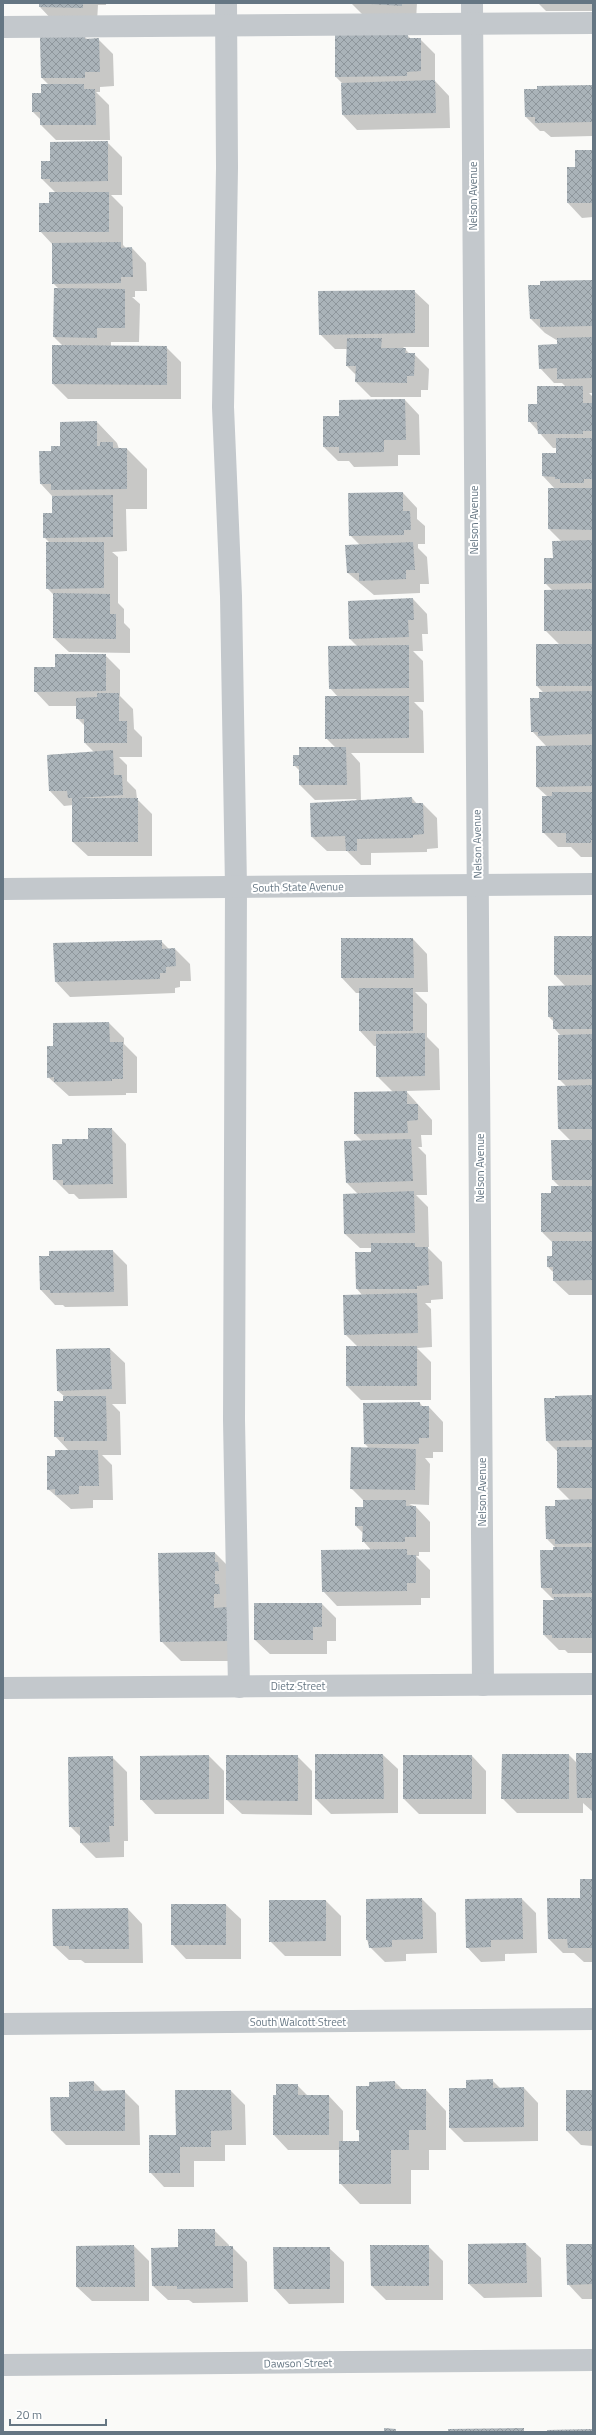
<svg xmlns="http://www.w3.org/2000/svg" width="596" height="2435" font-family="'Titillium Web',sans-serif">
	<style>
		.shadow { fill: #0003 }
		.building { fill: url(#building-cross-hatch) }
		.lines { fill: none; stroke-linecap: round; stroke-linejoin: round }
		.minor { stroke: #c3c8cc; stroke-width: 22 }
		.labels { text-anchor: middle; dominant-baseline: central; stroke-width: 4; stroke-linejoin: round; paint-order: stroke }
		.street-label { font-size: 11px; fill: #657683; stroke: #fff }
	</style>
	<defs>
		<pattern id="building-cross-hatch" width="8" height="8" patternUnits="userSpaceOnUse"><rect width="8" height="8" fill="#aab3b9"/><path d="M0 0l8 8M0 8l8-8" fill="none" stroke="#8e969c"/></pattern>
	</defs>
	<rect width="100%" height="100%" fill="#fafaf8"/>
	<!-- shadow -->
	<g class="shadow">
		<path d="M39,3h67v2h-8l-1,17h-43l-14,-15z"/>
		<path d="M351,3h66l-1,17 -50,-2z"/>
		<path d="M538,3h55v8h-47z"/>
		<path d="M407,35l4,4h9l15,15v27l14,15 1,32 -93,2 -14,-15v-31l-7,-7z"/>
		<path d="M85,37l3,3 10,-1 15,15 1,32 -14,1v5h-4l13,13 1,35h-54l-15,-15v-5l-8,-8 16,-27 -7,-7 -1,-40z"/>
		<path d="M593,86v50l-42,1 -7,-6h-4l-14,-14z"/>
		<path d="M107,142l15,15v38h-11l12,12v38l3,3h6l14,15 1,28h-12v6h-3l8,7 -1,38h-28v5h55l15,15v37h-113l-15,-15v-38l11,1 -10,-10 5,-48 -6,-6v-38l-13,-14 16,-38 -14,-14 9,-17z"/>
		<path d="M593,151v66l-11,1 -14,-15z"/>
		<path d="M593,281v112h-4l4,4v460h-12l-10,-10h-13l-15,-15 5,-35 -11,-10 10,-40 -15,-16 8,-32 4,-6 -7,-7 23,-41 -15,-15 8,-39 -8,-8 16,-42 -12,-12v-40h6l-12,-13 14,-22v-6h-4l-24,-27 9,-16 28,-18 -4,-4h-8l-14,-15 18,-23v-4l-13,-8 -14,-14z"/>
		<path d="M414,291l15,14v42h-26l7,7h4l15,15 -1,21h-7v7h-50l-15,-15v-7l-9,-9v-17h-12l-15,-15z"/>
		<path d="M405,400l14,15 1,40h-22v11l-44,1 -5,-6h-11l-14,-14 16,-30z"/>
		<path d="M97,422l20,21 2,6h8l20,20v40h-21l1,42 -15,1 6,5v46l6,6v14l6,6v24l-61,-1 -15,-14v-43l-7,-7 3,-45 -6,-6 9,-23v-17l-12,-13 11,-32z"/>
		<path d="M403,493l14,15v11l8,7v18h-7v4l9,9 2,27h-9v9l-46,2 -26,-22 12,-28 -10,-10z"/>
		<path d="M413,599l14,15 1,20h-6l1,17h-10l10,10 1,41h-10l9,9 1,42h-73l9,10 1,38 51,-3 5,6h6l14,14 1,30 -11,1v3l-56,1v12h-10l-14,-14h-20l-15,-14 45,-38 -42,1 -15,-15v-14l-6,-6 6,-9 36,-8 -10,-10 12,-41 -8,-9 28,-41 -8,-8z"/>
		<path d="M105,655l15,15v26l13,13 1,20 8,8v20h-23l8,8v16l9,9 1,9 15,15v42h-64l-15,-14v-37l-9,1 -14,-15 -2,-36 46,-3 -9,-9v-17l-8,-8v-12h-28l-14,-15 21,-23z"/>
		<path d="M555,937h38v358h-24l-15,-14v-8l-6,-6v-10h5v-14l-11,-11 10,-38 8,-7 -7,-7 18,-39 -12,-12 -1,-42 8,-1 -7,-7 2,-43 -7,-8v-6l-5,-5 17,-30 -11,-12z"/>
		<path d="M413,939l14,15 1,38h-13l12,12v33l12,12 1,41 -34,1 26,29v15h-11l1,12h-4l8,8 1,40h-11l12,12 1,40h-2l15,15 1,37 -12,1v3h-6l6,6 1,38 -15,1 14,14v38h-70l-14,-14 11,-39 -13,-13 18,-38 -6,-7 15,-41h-12l-15,-14 13,-40 -11,-11 16,-41 -8,-8 38,-42 -16,-16v-30h-3l-14,-15v-38h-4l-14,-15z"/>
		<path d="M161,941l9,9 5,-1 15,15 1,17h-11v6l-5,1v5l-105,4 -14,-15 -2,-38z"/>
		<path d="M109,1023l15,15v6l13,13v36h-11v2l-57,1 -21,-19 6,-30z"/>
		<path d="M112,1129l14,15 1,54 -48,1 -5,-5h-5l-15,-15 9,-34 26,-6z"/>
		<path d="M113,1251l14,14 1,41 -63,1 -2,-2h-8l-14,-15 -1,-33z"/>
		<path d="M110,1349l15,14 1,41h-14l8,8 1,43h-19l10,10 1,35h-20v8l-22,1 -23,-20 8,-32 13,-6 -14,-15 9,-34v-6l-6,-5 -1,-41z"/>
		<path d="M593,1396v257h-25l-3,-3h-6l-15,-15v-34h11l-13,-13 14,-40 -9,-9 9,-32 15,-6 -13,-13v-36l-11,-11z"/>
		<path d="M420,1403l3,4h6l14,15v30h-10v6h-8l5,6 -1,41 -20,-1 7,3 14,15v30h-11v4h-3l14,14v28h-9v7l-84,1 -14,-15 49,-40 -9,-10v-8l-7,-7 8,-18v-7l-13,-13 18,-40 -4,-4z"/>
		<path d="M215,1553l20,20 12,88h-66l-20,-20z"/>
		<path d="M322,1604l14,14v23h-9v13h-57l-15,-14z"/>
		<path d="M593,1754v58l-10,-9v10h-66l-15,-15 67,-43 9,9z"/>
		<path d="M383,1755l15,14v44l-67,1 -15,-15z"/>
		<path d="M209,1756l15,15v43h-69l-14,-15z"/>
		<path d="M297,1756l15,15v44l-70,-1 -15,-14z"/>
		<path d="M472,1756l14,15v43h-67l-15,-15z"/>
		<path d="M112,1757l15,15 1,69h-4v16l-28,1 -15,-15v-6l-11,-11z"/>
		<path d="M593,1880v82h-9l-10,-9h-11l-14,-14 32,-40z"/>
		<path d="M422,1899l14,14 1,40 -31,1v7l-21,1 -15,-15 -3,-7z"/>
		<path d="M522,1899l14,14 1,40 -32,1v7l-24,1 -14,-15z"/>
		<path d="M326,1901l15,15v40h-56l-15,-15z"/>
		<path d="M226,1905l15,14v40h-55l-14,-15z"/>
		<path d="M128,1909l14,15 1,39h-58l-4,-3h-12l-15,-14z"/>
		<path d="M492,2080l9,9 23,-1 14,15v38l-74,1 -14,-14z"/>
		<path d="M94,2082l9,9h21l15,15 1,39h-74l-14,-14 18,-33z"/>
		<path d="M395,2082l8,8h23l20,21v39h-17v20h-18v34h-51l-20,-21v-33h-52l-14,-15 3,-39 20,-11 11,11h21l14,15v31h17v-10l-3,-3 13,-42z"/>
		<path d="M231,2091l14,14 1,40h-21v16h-31v26h-30l-14,-15 27,-36z"/>
		<path d="M593,2091v55l-12,-1 -14,-14z"/>
		<path d="M214,2230l15,15v2h3l15,15 1,40 -55,1 -4,-3h-21l-15,-14 26,-38z"/>
		<path d="M526,2244l15,14 1,39 -58,1 -15,-14z"/>
		<path d="M593,2245v54h-11l-14,-15z"/>
		<path d="M134,2246l15,15v40h-57l-15,-14z"/>
		<path d="M428,2246l15,15v39h-57l-14,-14z"/>
		<path d="M329,2248l15,14v41l-55,1 -14,-15z"/>
	</g>
	<!-- building -->
	<g class="building">
		<path d="M39,3h44v5l-44,-1z"/>
		<path d="M355,3h47v3z"/>
		<path d="M408,34v4h13v33l-14,1v4l-72,1v-42z"/>
		<path d="M85,36v3l14,-1 1,34h-15v6h-44l-1,-41z"/>
		<path d="M435,80l1,33 -94,2 -1,-32z"/>
		<path d="M41,84h43v5h11l1,36h-56v-13h-8v-19h9z"/>
		<path d="M593,85v37l-58,1v-6h-10l-1,-28h13v-3z"/>
		<path d="M108,141v40l-58,1v-3h-9v-18h9v-19z"/>
		<path d="M575,150h18v53h-26v-36h8z"/>
		<path d="M49,192h60v40h-70v-29h10z"/>
		<path d="M121,242v6l11,-1 1,30h-12v6l-69,1v-41z"/>
		<path d="M593,280v46l-53,1v-8h-10l-2,-34h12v-4z"/>
		<path d="M54,288l71,1v39h-28v10l-44,-1z"/>
		<path d="M415,290v43l-96,2 -1,-44z"/>
		<path d="M593,337v41l-36,1v-11l-18,1 -1,-24 19,-1v-6z"/>
		<path d="M347,338h35l-1,10h25l-1,5h10l-1,23h-7v7l-52,-1 1,-16h-10z"/>
		<path d="M52,345l115,1v39l-115,-1z"/>
		<path d="M537,386h46v17h10v28h-10v3h-45l-1,-12h-9v-18h9z"/>
		<path d="M405,399l1,41h-22v12l-45,1v-6h-16v-31h16v-16z"/>
		<path d="M97,421v25h3v-4h13v6h14v41l-76,1v-6h-11l-1,-33h12v-5h9v-24z"/>
		<path d="M556,438h37v41h-9v4h-24v-4h-5v-2l-13,-1v-23h14z"/>
		<path d="M548,488h45v42l-45,-1z"/>
		<path d="M403,492v19h7l1,19h-7v5l-55,1 -1,-43z"/>
		<path d="M113,495v42l-70,1v-25h9v-17z"/>
		<path d="M593,540v43l-49,1v-26h9l-1,-17z"/>
		<path d="M46,542h58v46l-58,1z"/>
		<path d="M413,542l2,28h-9v9l-47,2v-8h-12l-2,-28z"/>
		<path d="M593,589v42h-49v-41z"/>
		<path d="M53,593l57,1v20h6v25l-63,-1z"/>
		<path d="M413,598l1,22h-6l1,17 -60,2 -1,-38z"/>
		<rect x="536" y="644" width="57" height="42"/>
		<path d="M409,645v43l-80,1 -1,-43z"/>
		<path d="M55,654h51v37l-72,1v-25h21z"/>
		<path d="M593,691v43l-55,2v-4h-7l-1,-34h9v-6z"/>
		<path d="M97,693h22v28h8v22h-43v-24h-8v-21l21,-1z"/>
		<path d="M325,696h84v42l-84,1z"/>
		<path d="M593,745v41l-57,1v-41z"/>
		<path d="M299,747h47l1,38h-48v-19h-6v-11h6z"/>
		<path d="M113,750l1,25h8l1,20 -46,3h61v44h-66v-44h-4l-1,-7h-18l-2,-36z"/>
		<path d="M552,792h41v48h-2v3h-25v-10h-24v-37h10z"/>
		<path d="M412,797v6h11l1,31 -11,1v3l-56,1v12h-11l-1,-15 -34,1 -1,-34z"/>
		<rect x="554" y="936" width="39" height="39"/>
		<path d="M341,938h72l1,40h-73z"/>
		<path d="M162,940v9l13,-1 1,18 -10,1v6h-6v6l-105,3 -2,-39z"/>
		<path d="M593,985v44h-40v-12h-5v-31z"/>
		<rect x="359" y="988" width="54" height="43"/>
		<path d="M109,1022l1,20h13v37h-11v2l-58,1v-5l-7,1v-32h6v-23z"/>
		<path d="M425,1033v43l-49,1v-43z"/>
		<path d="M593,1034v45l-35,1v-45z"/>
		<path d="M593,1085v44h-35l-1,-43z"/>
		<path d="M407,1091v13h11v16l-11,1 1,12 -54,1v-42z"/>
		<path d="M88,1128h24l1,56 -50,1v-5h-10l-1,-36h10v-5h26z"/>
		<path d="M411,1139l2,42 -67,2 -2,-42z"/>
		<path d="M551,1140h42v40h-41z"/>
		<path d="M551,1186h42v46h-52v-39h10z"/>
		<path d="M414,1191l1,42 -71,1 -1,-40z"/>
		<path d="M552,1241h41v39l-40,1v-14h-6v-11h5z"/>
		<path d="M371,1243h44v4h13l1,38 -12,1v3h-61l-1,-37h16z"/>
		<path d="M113,1250l1,42 -64,1v-3h-10l-1,-34h10v-5z"/>
		<path d="M417,1293l1,40 -74,2 -1,-40z"/>
		<rect x="346" y="1346" width="71" height="40"/>
		<path d="M110,1348l2,41 -55,2 -1,-42z"/>
		<path d="M593,1395v45l-47,1 -2,-43h11v-2z"/>
		<path d="M63,1396h43l1,45h-43v-4h-10v-36h9z"/>
		<path d="M420,1402v4h9v32h-10v6h-55l-1,-41z"/>
		<path d="M351,1447l65,2 -1,41 -65,-1z"/>
		<rect x="557" y="1447" width="36" height="41"/>
		<path d="M55,1450h43l1,36h-20v8l-24,1v-6l-8,1v-34h8z"/>
		<path d="M593,1499v44l-38,1v-5h-9l-1,-33h10v-6z"/>
		<path d="M363,1500h43v6h10v31h-11v5h-43l1,-16h-8v-19h8z"/>
		<path d="M553,1547h40v46l-41,1v-6h-11l-1,-38h13z"/>
		<path d="M407,1549v6h9v28h-9v8l-85,1 -1,-42z"/>
		<path d="M215,1552v10h3l1,9h-4v13h4l1,10h-6v14l13,-1v34l-67,1 -2,-89z"/>
		<path d="M554,1597h39v41h-41v-3h-9v-35h11z"/>
		<path d="M254,1603h68v24h-9v13h-59z"/>
		<path d="M576,1753h17v45h-16z"/>
		<path d="M315,1754h68l1,45h-69z"/>
		<path d="M502,1754h67v45h-68z"/>
		<path d="M209,1755v44l-69,1v-44z"/>
		<path d="M226,1755h72v46l-72,-1z"/>
		<rect x="403" y="1755" width="69" height="44"/>
		<path d="M113,1756l1,70h-5l1,16 -30,1v-16h-11l-1,-70z"/>
		<path d="M580,1879h13v69h-25l-1,-9h-19l-1,-41h33z"/>
		<path d="M422,1898l1,41 -31,1v7l-23,1 -1,-8h-2v-41z"/>
		<path d="M522,1898l1,41 -32,1v7l-25,1 -1,-49z"/>
		<path d="M269,1900h57v41l-57,1z"/>
		<rect x="171" y="1904" width="55" height="41"/>
		<path d="M128,1908l1,41h-60v-3h-16l-1,-37z"/>
		<path d="M493,2079v9l31,-1v40l-75,1v-40h17v-8z"/>
		<path d="M94,2081v10l31,-1v41h-74l-1,-34h19v-15z"/>
		<path d="M395,2081v8h31v41h-17v20h-18v34h-52v-43h20v-11h-3v-44h13v-4z"/>
		<path d="M276,2084h22v11h31v40h-56v-40h3z"/>
		<path d="M175,2090h56l1,40 -21,1v16h-31v26h-31v-38h27z"/>
		<rect x="566" y="2090" width="27" height="41"/>
		<path d="M178,2229h37v17h18v42l-56,1v-3h-25l-1,-38 27,-1z"/>
		<path d="M526,2243l1,40 -59,1v-40z"/>
		<path d="M566,2244h27v40l-26,1z"/>
		<path d="M134,2245l1,42h-59v-41z"/>
		<path d="M370,2245h59v41h-58z"/>
		<path d="M273,2247h57v42h-56z"/>
		<path d="M384,2428l12,1v3h-12z"/>
		<path d="M524,2428v4h-76v-3z"/>
		<path d="M593,2429v3h-46v-2z"/>
	</g>
	<g class="lines">
		<!-- minor -->
		<g class="minor">
			<path d="M226,3l1,165 -4,239 8,189 5,291 -2,533 5,267"/>
			<path d="M472,3l11,1682"/>
			<path d="M3,27l590,-4"/>
			<path d="M3,889l590,-5"/>
			<path d="M3,1688l590,-4"/>
			<path d="M3,2024l590,-5"/>
			<path d="M3,2365l590,-5"/>
		</g>
	</g>
	<g class="labels">
		<!-- street labels -->
		<g class="street-label">
			<text transform="translate(473 196) rotate(-90)">Nelson Avenue</text>
			<text transform="translate(474 520) rotate(-90)">Nelson Avenue</text>
			<text transform="translate(477 844) rotate(-91)">Nelson Avenue</text>
			<text transform="translate(298 887) rotate(-1)">South State Avenue</text>
			<text transform="translate(480 1168) rotate(-90)">Nelson Avenue</text>
			<text transform="translate(482 1492) rotate(-90)">Nelson Avenue</text>
			<text x="298" y="1686">Dietz Street</text>
			<text x="298" y="2022">South Walcott Street</text>
			<text transform="translate(298 2363) rotate(-1)">Dawson Street</text>
		</g>
	</g>
	<!-- border -->
	<rect width="596" height="2435" fill="none" stroke="#657683" stroke-width="8"/>
	<!-- scale -->
	<path d="M10 2419v6h96v-6" fill="none" stroke="#657683" stroke-width="2"/>
	<text x="16" y="2419" font-size="12" fill="#657683" stroke="#ffffff" stroke-width="3" paint-order="stroke">20 m</text>
</svg>
